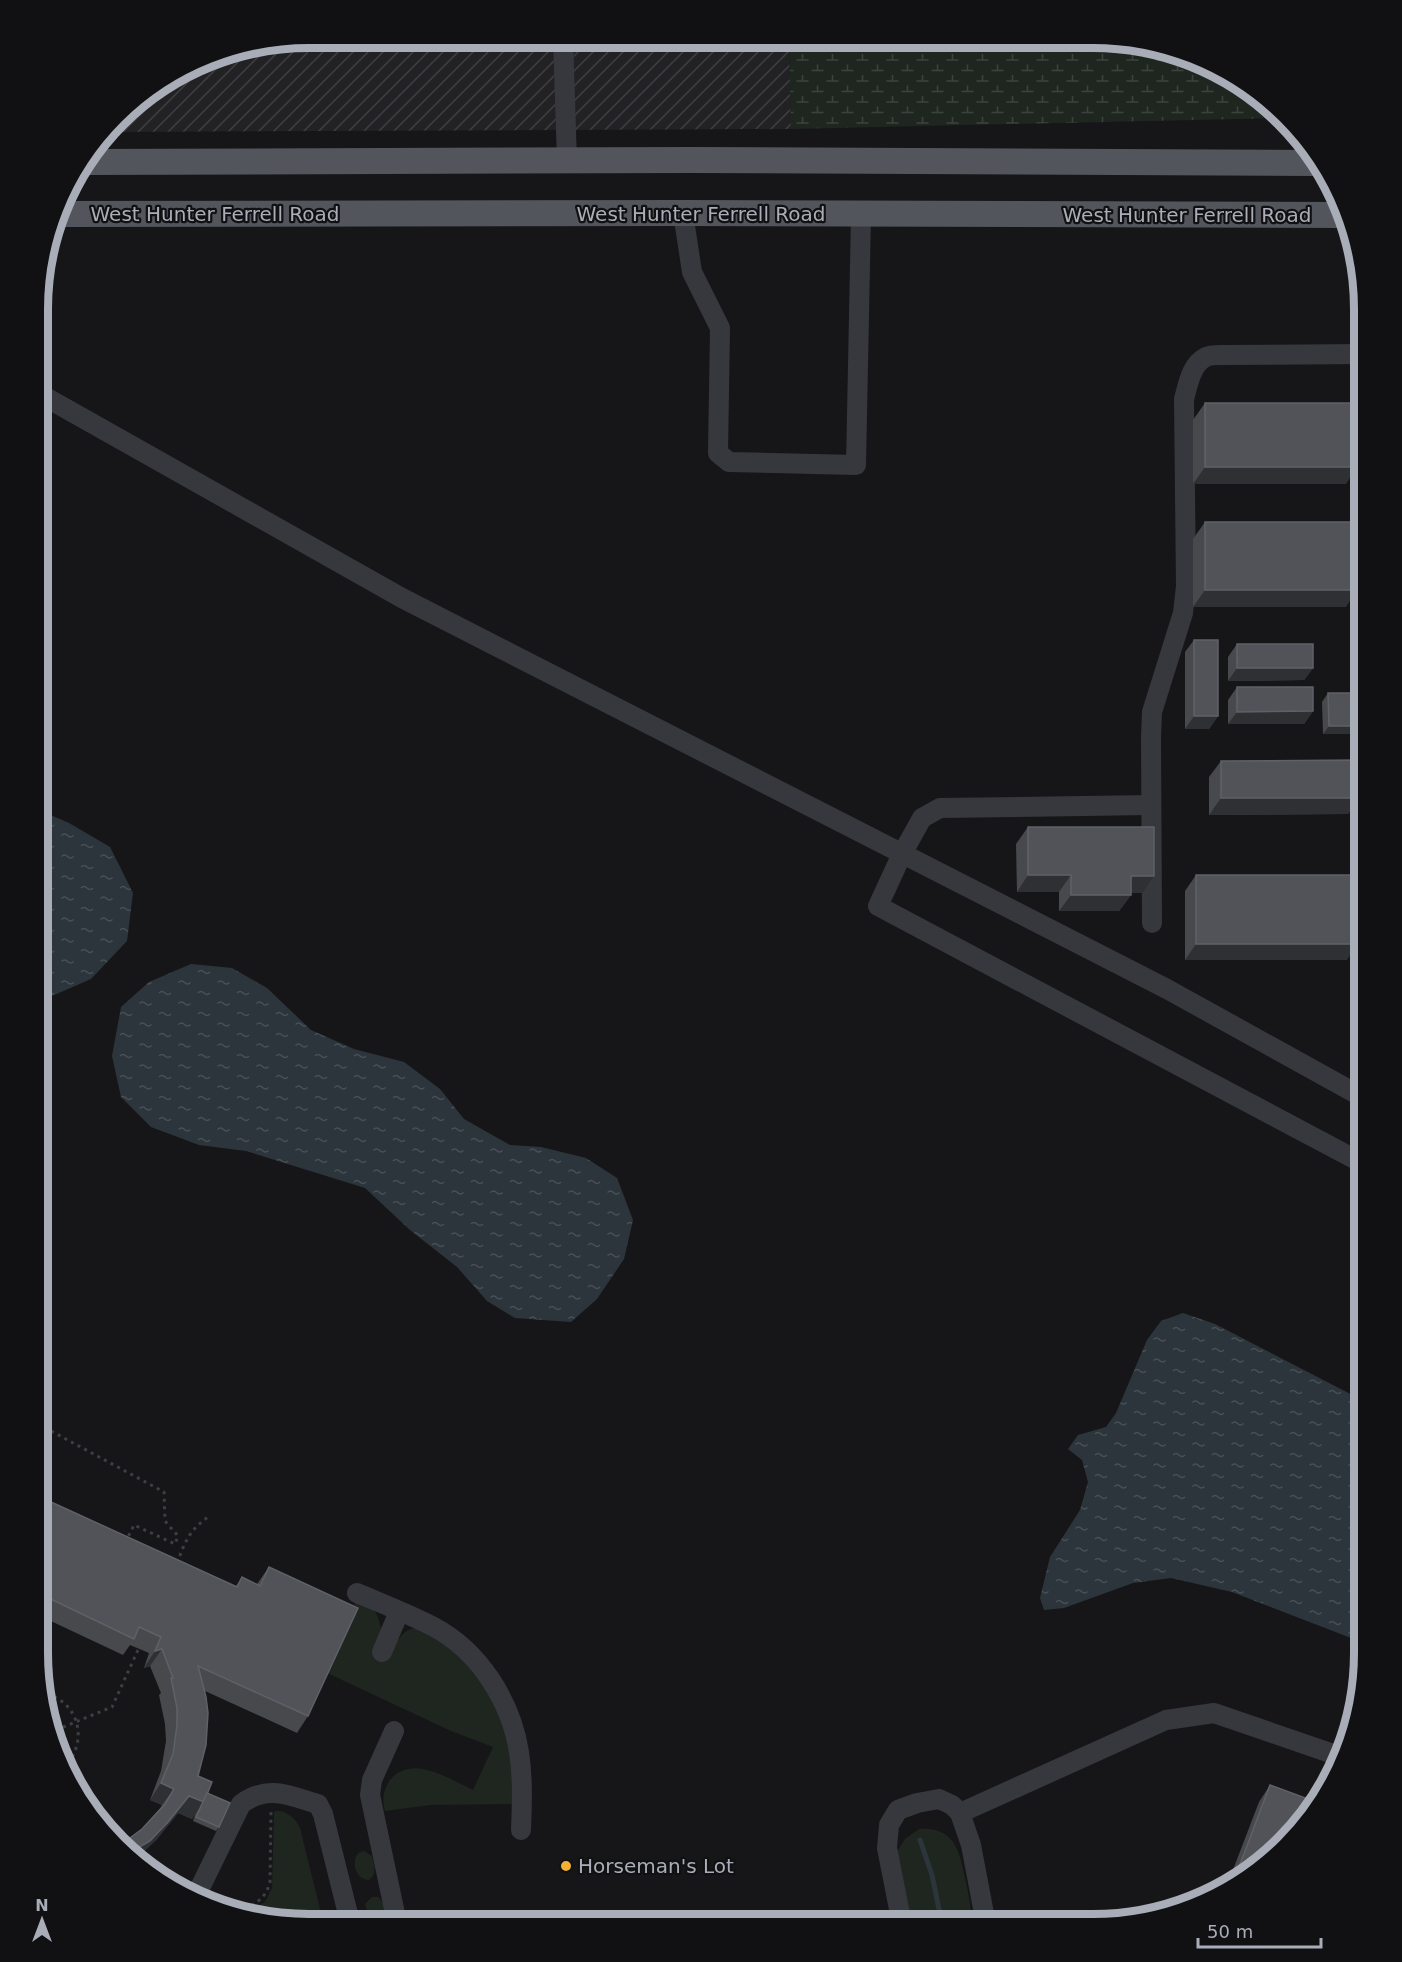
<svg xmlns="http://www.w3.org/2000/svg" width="1402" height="1962" font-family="'DejaVu Sans',sans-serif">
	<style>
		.industrial { fill: url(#industrial-furrows) }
		.green { fill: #1e261f }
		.wetland { fill: url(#wetland-marsh) }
		.water { fill: url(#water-ripples) }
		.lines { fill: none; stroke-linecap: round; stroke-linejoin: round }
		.stream { stroke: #2c353c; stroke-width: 5 }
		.path { stroke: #3d3f44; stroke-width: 3; stroke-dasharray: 3 4.5; stroke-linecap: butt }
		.minor { stroke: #37383d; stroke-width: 20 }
		.major { stroke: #53555c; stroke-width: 26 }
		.wall { fill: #47494d }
		.shaded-wall { fill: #2f3033 }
		.building { fill: #525359; stroke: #5f6168; stroke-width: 1.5 }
		.poi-dot { fill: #f2b134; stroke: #111113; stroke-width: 2 }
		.labels { text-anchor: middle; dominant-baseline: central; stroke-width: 4.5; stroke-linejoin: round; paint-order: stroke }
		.street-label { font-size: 20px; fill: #a8adb8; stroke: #111113 }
		.poi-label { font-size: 20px; fill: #a8adb8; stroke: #111113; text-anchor: start }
		.rim { fill: none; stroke: #a8adb8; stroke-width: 8 }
	</style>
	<defs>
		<pattern id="industrial-furrows" width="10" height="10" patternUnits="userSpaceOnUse" patternTransform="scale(1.5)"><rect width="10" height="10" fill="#222225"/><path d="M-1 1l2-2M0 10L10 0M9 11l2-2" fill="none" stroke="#3f3f43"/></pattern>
		<pattern id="wetland-marsh" width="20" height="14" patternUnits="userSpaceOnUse" patternTransform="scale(1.5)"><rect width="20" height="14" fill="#1e261f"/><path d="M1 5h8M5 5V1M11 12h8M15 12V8" fill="none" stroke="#3c433d"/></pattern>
		<pattern id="water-ripples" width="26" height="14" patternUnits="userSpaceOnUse" patternTransform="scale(1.5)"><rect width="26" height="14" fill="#2c353c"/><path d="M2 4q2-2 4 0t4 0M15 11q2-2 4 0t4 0" fill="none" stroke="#485056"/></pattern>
	</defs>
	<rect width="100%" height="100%" fill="#161618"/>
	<!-- industrial -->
	<path class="industrial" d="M309,38l480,1 2,90 -683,3 22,-27 92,-53z"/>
	<!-- green -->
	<g class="green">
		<path d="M356,1601c22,9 21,10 26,32 2,9 5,17 7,25 5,-10 10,-25 22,-29 19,-5 67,40 75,56 8,13 22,49 26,64 4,16 2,38 2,55l-84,1 -45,6c-3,-11 -2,-21 5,-31 22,-27 59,-1 83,10l20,-43 -42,-16 -126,-59z"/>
		<path d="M275,1811c11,-1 21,7 25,17l20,81 -1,13h-45l-31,-8 22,-12 7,-14 2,-75z"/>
		<path d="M919,1829c37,-3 41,25 47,53 3,14 5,28 7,42h-62l-15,-71 9,-14z"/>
		<path d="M364,1851l8,5c2,9 6,18 -3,24 -13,0 -18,-17 -11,-27z"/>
		<path d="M372,1897h6c7,5 9,18 6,26l-14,-1 -5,-18z"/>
	</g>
	<!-- wetland -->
	<path class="wetland" d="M789,39l340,1 67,18 62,35 20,25 -487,11z"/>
	<!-- water -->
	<g class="water">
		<path d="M39,810l30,13 41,24 23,46 -6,48 -36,38 -39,17 -13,-3z"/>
		<path d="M191,964l41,4 35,20 44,42 43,19 50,13 36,27 24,30 46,26 31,2 45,11 31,20 16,42 -9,39 -27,40 -26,23 -56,-4 -28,-17 -30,-34 -47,-37 -45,-42 -119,-37 -47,-6 -48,-18 -30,-30 -9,-41 9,-49 28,-25z"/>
		<path d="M1183,1313l32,11 149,77v242l-132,-51 -61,-14 -38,5 -69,25 -20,2 -4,-12 10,-41 30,-47 8,-28 -6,-22 -14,-11 10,-14 28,-8 10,-14 31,-73 14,-19z"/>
	</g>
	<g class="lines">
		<!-- stream -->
		<path class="stream" d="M920,1840l12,35 10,49"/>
		<!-- path -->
		<g class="path">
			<path d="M38,1424l126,68 1,29 13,15 -3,8 -41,-19 -7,14"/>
			<path d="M177,1563c9,-23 12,-33 34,-48"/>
			<path d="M47,1694c34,10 41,50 17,73"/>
			<path d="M56,1730l56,-23 26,-57"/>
			<path d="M238,1912c16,-8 27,-11 32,-30l1,-71"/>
		</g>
		<!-- minor -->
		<g class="minor">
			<path d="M563,38l4,123"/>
			<path d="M683,213l9,59 28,56 -2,125 11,9 127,3 5,-250"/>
			<path d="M40,394l362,204 765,391 197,109"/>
			<path d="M1151,805l-211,3 -18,10 -20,36 -24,52 486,258"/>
			<path d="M1152,923l-1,-186 1,-25 31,-99 3,-27 -2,-187c4,-14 7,-35 22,-42 4,-2 10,-2 15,-2l143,-1"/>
			<path d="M357,1593c26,11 52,21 77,34 45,24 77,74 85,125 4,26 3,52 2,78"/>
			<path d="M382,1652l17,-40"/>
			<path d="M394,1731l-22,49 -2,15 27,128"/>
			<path d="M960,1813l206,-93 48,-7 128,44"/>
			<path d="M195,1898l46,-94c27,-20 49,-8 77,0l5,10 27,108"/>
			<path d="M902,1924l-15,-76 2,-23 9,-15 19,-7 22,-4 13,6 8,8 11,32 15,79"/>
		</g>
		<!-- major -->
		<g class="major">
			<path d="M83,162l608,-2 624,3"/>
			<path d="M60,214l623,-1 659,2"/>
		</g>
	</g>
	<!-- wall -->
	<g class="wall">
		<path d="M1205,403l141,81h-153v-64z"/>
		<path d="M1205,522l141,85h-153v-68z"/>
		<path d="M1194,640l24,76 -9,13h-24v-77z"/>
		<path d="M1237,644l76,24 -9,12 -76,1v-24z"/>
		<path d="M1237,687l76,24 -9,13h-76v-24z"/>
		<path d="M1328,693l23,41h-28l-1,-32z"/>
		<path d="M1221,761l138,37 -11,16 -139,1v-38z"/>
		<path d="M1028,827l126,49 -11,17h-12v2l-12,16h-60v-19h-42l-1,-48z"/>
		<path d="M1196,875l151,85h-162v-69z"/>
		<path d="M38,1496l198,90 6,-9 15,7 12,-17 39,149 -11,17 -92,-42 -7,85 9,17 12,34 -3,4 -23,-10 3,-9 -4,7 -14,-6 -21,26 -19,18 -10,-17 14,-11 18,-20 2,-4 -12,-5 11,-29 5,-30 -1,-17 -6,-29 2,-2 -11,-27 -6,2 5,-15 -19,-8 -7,10 -85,-40z"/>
		<path d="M1270,1785l2,72 -46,31 33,-86z"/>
	</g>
	<!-- shaded-wall -->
	<g class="shaded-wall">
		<path d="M1205,467h152l-11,17h-153z"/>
		<path d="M1205,590h152l-11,17h-153z"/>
		<path d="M1237,668h76l-9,12 -76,1z"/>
		<path d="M1313,711l-9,13h-76l9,-12z"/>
		<path d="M1194,716h24l-9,13h-24z"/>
		<path d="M1329,726h28l-6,8h-28z"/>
		<path d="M1221,798h138l-11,16 -139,1z"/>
		<path d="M1028,875h43l-12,17h-42z"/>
		<path d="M1131,876h23l-11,17h-24z"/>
		<path d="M1071,895h60l-12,16h-60z"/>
		<path d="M1196,944h162l-11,16h-162z"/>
		<path d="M162,1649l-12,17 -6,2 11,-17z"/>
		<path d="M161,1783l13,6 -12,16 -12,-5z"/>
		<path d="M189,1796l15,6 -12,17 -14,-6 -21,26 -21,20 -5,-7z"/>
	</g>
	<!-- building -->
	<g class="building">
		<rect x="1205" y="403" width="152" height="64"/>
		<rect x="1205" y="522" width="152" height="68"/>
		<rect x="1194" y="640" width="24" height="76"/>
		<rect x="1237" y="644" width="76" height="24"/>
		<path d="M1237,687h76v24l-76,1z"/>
		<path d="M1328,693h28l1,33h-28z"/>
		<path d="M1359,760v38h-138v-37z"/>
		<path d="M1028,827h126v49h-23v19h-60v-20h-43z"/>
		<rect x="1196" y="875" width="162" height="69"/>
		<path d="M38,1496l199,91 5,-10 18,9 9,-19 89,41 -50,108 -110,-50 8,31 2,16 -2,32 -8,31 14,6 -8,20 -15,-6 -21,26 -18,19 -19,11 -8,-9 19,-14 23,-25 9,-15 -13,-6 12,-29 4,-29v-17l-6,-30h2l-11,-29 -7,2 6,-14 -22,-10 -5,12 -96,-46z"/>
		<path d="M1270,1785l49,18 -47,54 -39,26z"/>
		<path d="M207,1793l23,10 -11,24 -23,-10z"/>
	</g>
	<!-- markers -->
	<circle class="poi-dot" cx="566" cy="1866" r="6"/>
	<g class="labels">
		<!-- street labels -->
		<g class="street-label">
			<text x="215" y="214">West Hunter Ferrell Road</text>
			<text x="701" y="214">West Hunter Ferrell Road</text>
			<text x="1187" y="215">West Hunter Ferrell Road</text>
		</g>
		<!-- poi labels -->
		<g class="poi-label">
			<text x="578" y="1866">Horseman's Lot</text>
		</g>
	</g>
	<!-- crop -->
	<path d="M0 0H1402V1962H0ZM309 48H1093A261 261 0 0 1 1354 309V1653A261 261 0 0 1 1093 1914H309A261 261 0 0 1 48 1653V309A261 261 0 0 1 309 48Z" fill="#111113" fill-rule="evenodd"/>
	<path class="rim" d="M309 48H1093A261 261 0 0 1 1354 309V1653A261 261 0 0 1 1093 1914H309A261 261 0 0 1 48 1653V309A261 261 0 0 1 309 48Z"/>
	<!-- north arrow -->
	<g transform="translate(42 1920)" stroke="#111113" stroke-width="4.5" paint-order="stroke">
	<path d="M0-4.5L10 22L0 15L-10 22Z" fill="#a8adb8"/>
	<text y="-9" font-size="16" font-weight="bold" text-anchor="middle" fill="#a8adb8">N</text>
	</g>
	<!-- scale -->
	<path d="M1198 1938v9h123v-9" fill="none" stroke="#a8adb8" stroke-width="3"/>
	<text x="1207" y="1938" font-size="18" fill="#a8adb8" stroke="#111113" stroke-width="4.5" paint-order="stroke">50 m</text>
</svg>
